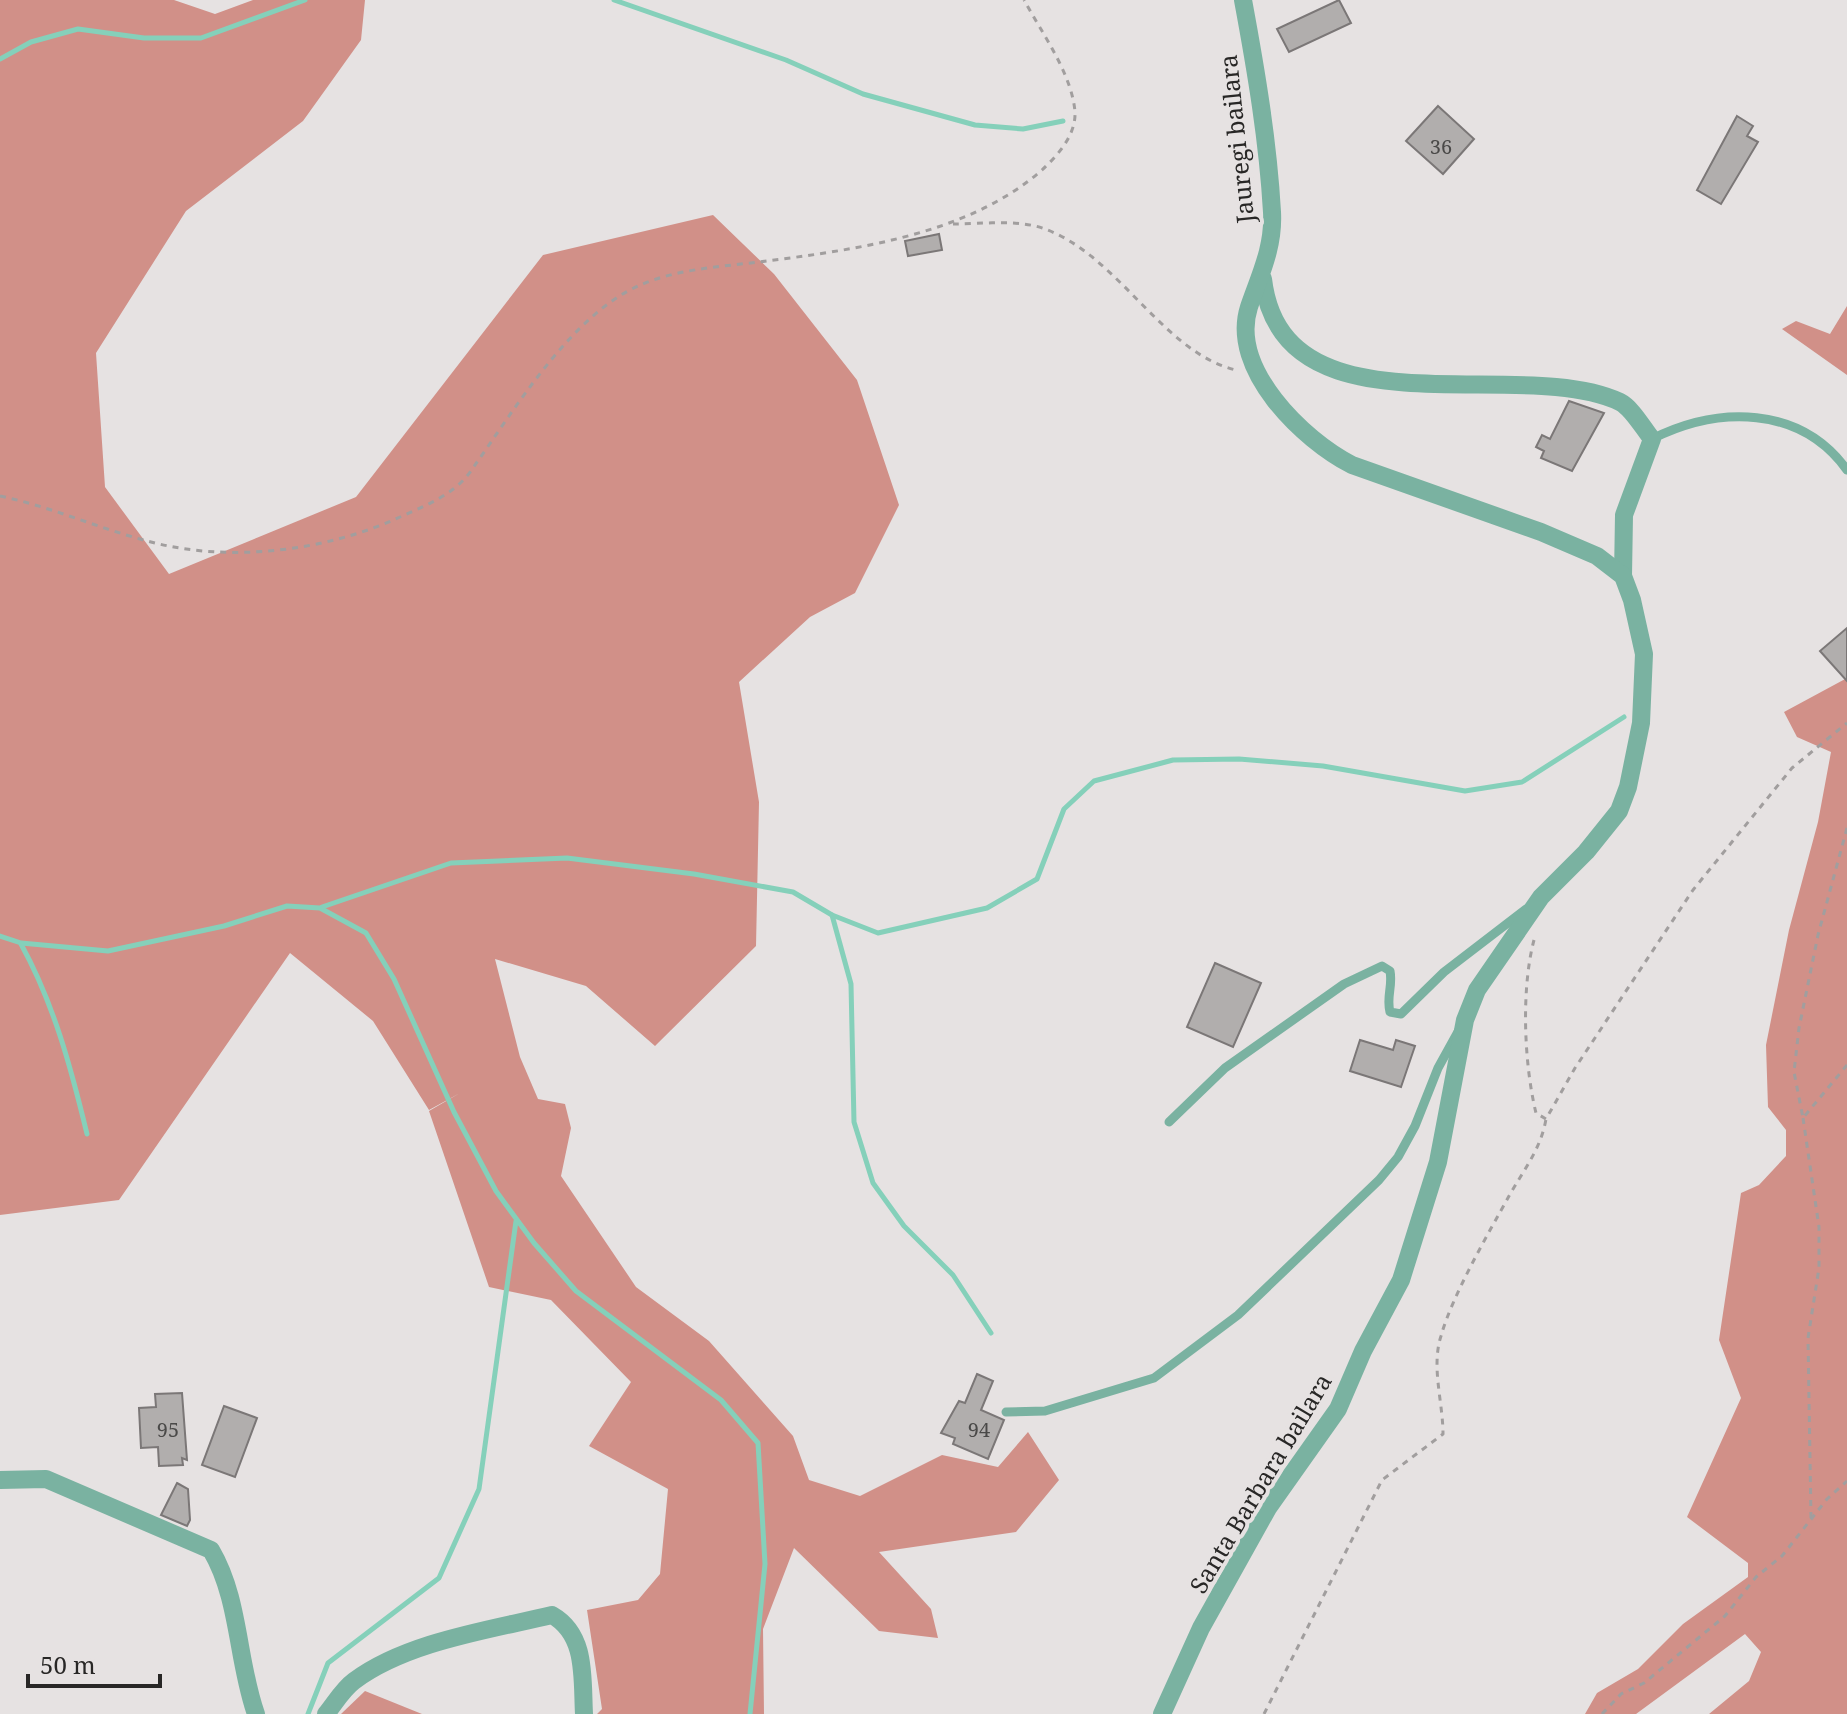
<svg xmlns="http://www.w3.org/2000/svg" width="1847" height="1714" font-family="'Noto Serif',serif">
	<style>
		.forest { fill: #d19088 }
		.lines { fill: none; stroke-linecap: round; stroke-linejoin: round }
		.stream { stroke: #85d0ba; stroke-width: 5 }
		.building { fill: #b1aead; stroke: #7b7777; stroke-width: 2 }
		.path { stroke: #a19e9e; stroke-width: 3; stroke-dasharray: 6 6; stroke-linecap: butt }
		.service { stroke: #7ab2a1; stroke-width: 9 }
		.minor { stroke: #7ab2a1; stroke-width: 18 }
		.labels { text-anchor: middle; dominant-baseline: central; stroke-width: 8; stroke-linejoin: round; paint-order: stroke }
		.number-label { font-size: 20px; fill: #4a4948 }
		.street-label { font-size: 24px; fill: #282726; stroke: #e6e2e2 }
	</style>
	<rect width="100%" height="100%" fill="#e6e2e2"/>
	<!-- forest -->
	<g class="forest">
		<path d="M0,0h174l41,14 38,-14h112l-4,40 -58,81 -117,90 -90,142 9,134 64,87 187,-77 187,-242 170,-40 61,59 83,106 42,125 -44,88 -45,24 -71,65 20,120 -3,144 -101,100 -69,-60 -91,-27 25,98 18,42 27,5 6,24 -10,48 75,111 73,54 84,95 16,44 51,16 82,-41 56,12 30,-35 31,48 -43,52 -137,20 52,57 7,29 -59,-7 -85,-83 -31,81 1,85h-167l5,-5 -15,-99 51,-10 22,-26 8,-85 -79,-43 42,-64 -80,-82 -62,-13 -60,-176 31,-18 -31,17 -56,-89 -83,-68 -171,247 -119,15z"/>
		<path d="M1847,306v69l-65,-46 14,-8 34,13z"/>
		<path d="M1847,678v1036h-138l40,-33 12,-29 -16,-18 -109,80h-51l12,-21 41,-24 45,-45 65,-47v-14l-61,-46 54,-119 -22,-58 22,-147 18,-8 27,-29v-26l-18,-23 -2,-62 23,-115 29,-108 13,-70 -34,-15 -13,-25z"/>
		<path d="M365,1691l57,23h-81z"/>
	</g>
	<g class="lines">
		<!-- stream -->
		<g class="stream">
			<path d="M614,0l172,60 77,34 112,31 48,4 40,-8"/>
			<path d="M0,59l31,-17 47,-13 66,9h57l104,-38"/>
			<path d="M322,907l129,-44 116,-5 127,16 99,18 39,23 19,69 3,138 19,61 31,43 49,49 38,58"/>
			<path d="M832,915l46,18 109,-25 50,-29 27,-70 30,-28 79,-21 66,-1 84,7 142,25 57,-9 102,-65"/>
			<path d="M0,936l21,7 87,8 116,-25 63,-20 33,2 46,25 28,46 60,133 42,79 38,52 42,48 145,109 37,43 7,121 -15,150"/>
			<path d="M21,944c33,60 50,124 66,190"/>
			<path d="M308,1714l20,-51 111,-85 40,-89 37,-268"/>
		</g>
	</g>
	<!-- building -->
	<g class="building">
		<path d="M1339,0l12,23 -62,29 -12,-23z"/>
		<path d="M1438,106l36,33 -31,35 -37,-33z"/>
		<path d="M1737,116l16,10 -6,10 11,6 -37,62 -24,-14z"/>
		<path d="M939,234l3,16 -34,6 -3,-15z"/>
		<path d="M1569,401l35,12 -32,58 -31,-13 3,-7 -8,-4 6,-12 8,4z"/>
		<path d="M1847,628v53l-27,-30z"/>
		<path d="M1215,963l46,20 -28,64 -46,-20z"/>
		<path d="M1360,1040l33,10 3,-10 19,6 -14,41 -51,-16z"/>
		<path d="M977,1374l16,7 -12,29 23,10 -16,39 -35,-15 2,-6 -14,-5 18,-32 6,2z"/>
		<path d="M182,1393l5,67 -5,-2 1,7 -24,1 -1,-19 -17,1 -2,-40 17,-1 -1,-13z"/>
		<path d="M224,1406l33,12 -22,59 -33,-12z"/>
		<path d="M177,1483l11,6 2,31 -3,6 -26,-11z"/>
	</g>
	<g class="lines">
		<!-- path -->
		<g class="path">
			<path d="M953,224c29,0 66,-5 92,5 74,27 118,124 191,141"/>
			<path d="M0,496c52,11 100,33 151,46 80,21 175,9 249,-25 27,-12 56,-23 73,-49 41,-58 98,-152 165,-182 38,-17 80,-19 121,-24 95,-12 209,-27 283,-92 16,-15 34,-35 33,-58 -3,-38 -33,-79 -51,-112"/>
			<path d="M1847,828l-29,107 -19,93 -5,44 9,46 44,-53"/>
			<path d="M1534,940c-13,49 -10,124 2,173l10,6 29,-51 118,-178 99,-122 55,-45"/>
			<path d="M1803,1118l16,109v41l-11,70 3,180"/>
			<path d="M1264,1714l118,-234 61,-46c0,-32 -12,-67 -2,-98 11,-40 47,-102 68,-140 14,-25 32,-47 37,-77"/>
			<path d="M1602,1714l19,-20 23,-11 81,-67 31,-39 26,-21 45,-57 20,-18"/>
		</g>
		<!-- service -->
		<g class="service">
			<path d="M1652,439c66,-33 148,-34 195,31"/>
			<path d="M1169,1122l56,-54 119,-84 38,-18 8,5c3,15 -4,26 0,41l11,2 43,-42 82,-63"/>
			<path d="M1006,1412l39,-1 109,-33 84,-63 141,-135 19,-23 17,-31 23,-58 21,-38"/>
		</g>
		<!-- minor -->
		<g class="minor">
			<path d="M1263,279c19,161 256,75 357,123 12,6 23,26 32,37l-28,76 -1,61"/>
			<path d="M0,1480l46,-1 165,71c29,49 26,111 45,164"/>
			<path d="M326,1714c9,-11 17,-25 28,-33 52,-39 135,-51 198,-66 35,20 30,63 32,99"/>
			<path d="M1162,1714l39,-86 67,-120 70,-99 25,-58 38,-71 37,-118 27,-142 12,-30 64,-93 45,-45 33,-41 9,-24 13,-64 3,-69 -12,-54 -9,-24 -26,-20 -56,-24 -189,-67c-49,-25 -123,-96 -103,-158 11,-32 25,-60 23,-95 -4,-71 -16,-142 -29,-212"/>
		</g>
	</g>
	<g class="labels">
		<!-- number labels -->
		<g class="number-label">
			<text x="1441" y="146">36</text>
			<text x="168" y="1429">95</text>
			<text x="979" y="1429">94</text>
		</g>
		<!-- street labels -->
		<g class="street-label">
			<text transform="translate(1236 139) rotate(-96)">Jauregi bailara</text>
			<text transform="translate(1260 1483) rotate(-59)">Santa Barbara bailara</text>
		</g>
	</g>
	<!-- scale -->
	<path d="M28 1674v12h132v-12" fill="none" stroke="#282726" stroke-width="4"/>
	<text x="40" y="1674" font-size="24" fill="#282726" stroke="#e6e2e2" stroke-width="6" paint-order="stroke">50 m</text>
</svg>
